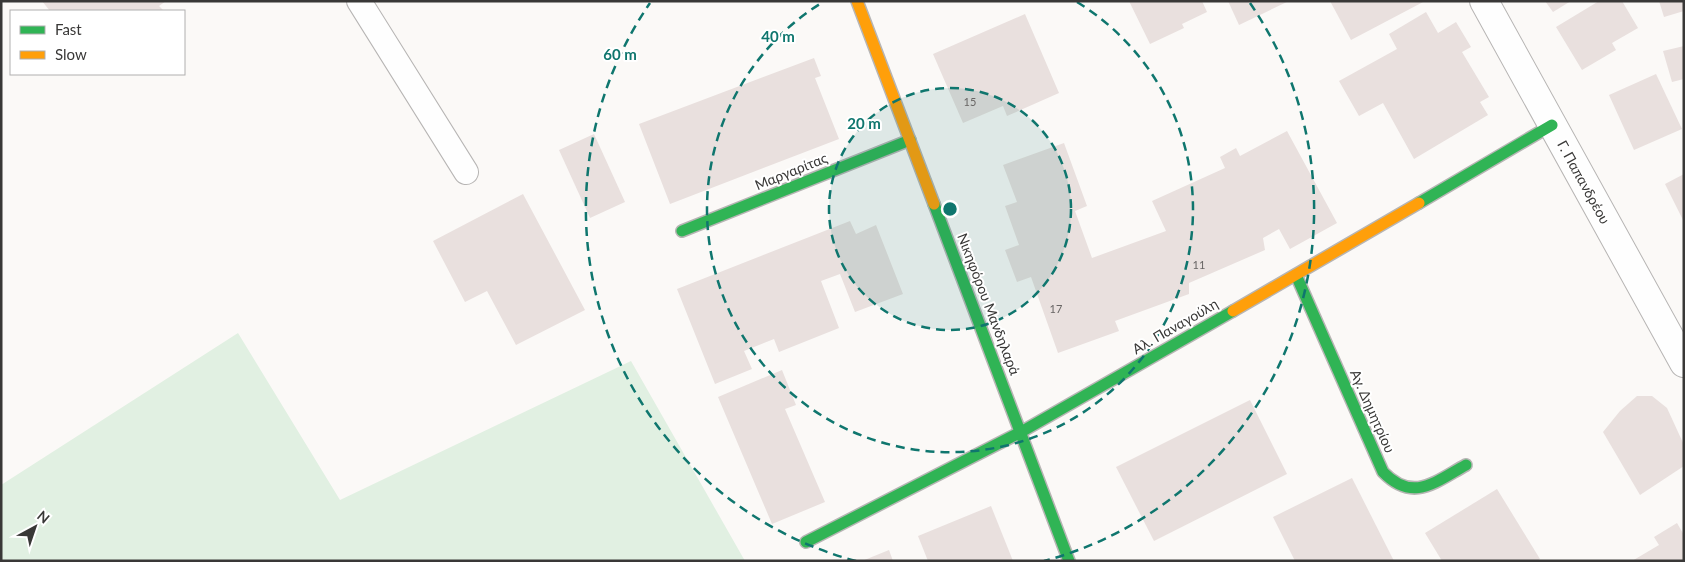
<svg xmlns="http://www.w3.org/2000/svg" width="1685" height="562" font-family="Lato,sans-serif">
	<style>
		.green { fill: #e1f0e2 }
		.building { fill: #e9e0de }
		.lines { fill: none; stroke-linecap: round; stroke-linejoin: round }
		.lane-casing { stroke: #b7b5b4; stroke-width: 26 }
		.street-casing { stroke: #b7b5b4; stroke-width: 30 }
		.fast-casing { stroke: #b7b5b4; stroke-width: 14 }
		.slow-casing { stroke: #b7b5b4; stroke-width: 14 }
		.lane { stroke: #fefefe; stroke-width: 24 }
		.street { stroke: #fefefe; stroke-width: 28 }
		.fast { stroke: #30b455; stroke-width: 11 }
		.slow { stroke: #ff9f0a; stroke-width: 11 }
		.ring { fill: none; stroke: #0f766e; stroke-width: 2.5; stroke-dasharray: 9 6 }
		.labels { text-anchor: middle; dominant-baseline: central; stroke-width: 4; stroke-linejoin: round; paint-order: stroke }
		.number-label { font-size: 11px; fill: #686564 }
		.street-label { font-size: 14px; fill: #393837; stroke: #fff }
		.centre { fill: #0f766e; stroke: #fff; stroke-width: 2.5 }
		.ring-label { font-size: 15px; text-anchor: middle; font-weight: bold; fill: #0f766e; stroke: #fff; stroke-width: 4; stroke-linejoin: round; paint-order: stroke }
	</style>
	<rect width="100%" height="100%" fill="#fbf9f7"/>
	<!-- green -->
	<path class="green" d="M238,333l102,167 291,-139 114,200h-744v-76z"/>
	<!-- building -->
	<g class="building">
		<path d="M42,1h124l-7,5 4,4 -1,1h-112z"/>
		<path d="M1129,1h73l5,11 -25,12 2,4 -34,16z"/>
		<path d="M1228,1h61l-50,24z"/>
		<path d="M1330,1h95l-74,39z"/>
		<path d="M1545,1h26l-18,11z"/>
		<path d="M1599,1h23l16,27 -26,15 4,7 -34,20 -26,-43z"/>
		<path d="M1659,1h25v10l-20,6z"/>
		<path d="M1426,12l12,21 18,-11 15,25 -9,5 27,45 -9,5 8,13 -74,44 -31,-56 -24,13 -20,-35 58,-32 -8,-15z"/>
		<path d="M1025,14l34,79 -52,23 -4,-10 -40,17 -30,-69z"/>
		<path d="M1684,46v33l-12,3 -9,-31z"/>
		<path d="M814,58l7,18 -6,2 24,61 -169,65 -31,-80z"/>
		<path d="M1656,74l26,55 -48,21 -25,-55z"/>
		<path d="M1287,131l50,92 -47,26 -11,-20 -16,9 2,12 -76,33v11l-74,27 4,10 -61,22 -27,-76 -14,5 -12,-32 14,-5 -14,-39 12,-4 -14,-37 61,-22 23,63 -12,5 17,47 74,-27 -14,-30 73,-33 -5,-11 16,-9 4,8z"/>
		<path d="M594,134l31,68 -35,16 -31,-68z"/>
		<path d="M1684,174v48l-19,-38z"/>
		<path d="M523,194l62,116 -69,35 -29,-54 -22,11 -32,-61z"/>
		<path d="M850,221l6,13 20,-9 27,69 -48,18 -15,-38 -19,7 18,47 -60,24 -5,-13 -30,12 8,18 -37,15 -38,-95z"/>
		<path d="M782,370l14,35 -11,4 40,93 -53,22 -54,-127z"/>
		<path d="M1637,396h15l15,12 17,37v21l-44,29 -37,-63 17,-21z"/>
		<path d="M1250,400l37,74 -133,67 -38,-74z"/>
		<path d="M1352,478l42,83h-99l-22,-44z"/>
		<path d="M1497,489l43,70 -3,2h-95l-17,-28z"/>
		<path d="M991,506l22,55h-85l-10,-25z"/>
		<path d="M1677,523l7,12v26h-52l27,-16 -5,-8z"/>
		<path d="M889,550l4,11h-31z"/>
	</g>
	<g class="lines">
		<defs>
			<path id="lane" d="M359,1l107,171"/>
			<path id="street" d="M1484,1l200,362"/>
			<g id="fast">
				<path d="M1419,203l133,-78"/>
				<path d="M934,204l135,357"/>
				<path d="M682,231l228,-91"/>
				<path d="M1296,275l87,197c30,31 52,10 83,-7"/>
				<path d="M806,542l215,-110 212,-121"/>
			</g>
			<g id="slow">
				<path d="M857,1l77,203"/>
				<path d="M1233,311l186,-108"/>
			</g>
		</defs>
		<!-- lane casing -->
		<use href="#lane" class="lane-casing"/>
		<!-- street casing -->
		<use href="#street" class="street-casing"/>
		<!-- fast casing -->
		<use href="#fast" class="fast-casing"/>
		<!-- slow casing -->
		<use href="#slow" class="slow-casing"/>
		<!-- lane -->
		<use href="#lane" class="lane"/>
		<!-- street -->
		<use href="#street" class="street"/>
		<!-- fast -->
		<use href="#fast" class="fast"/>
		<!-- slow -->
		<use href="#slow" class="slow"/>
	</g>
	<!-- distance rings -->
	<circle cx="950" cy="209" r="121" fill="#0f766e" fill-opacity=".12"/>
	<g class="ring">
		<circle cx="950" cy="209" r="121"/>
		<path d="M1077 2A243 243 0 1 1 823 2"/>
		<path d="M856 561A364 364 0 0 1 650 3M1250 3A364 364 0 0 1 1044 561"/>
	</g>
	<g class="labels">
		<!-- number labels -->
		<g class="number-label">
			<text x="970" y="101">15</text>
			<text x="1199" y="264">11</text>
			<text x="1056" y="308">17</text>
		</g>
		<!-- street labels -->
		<g class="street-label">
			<text transform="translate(791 171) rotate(-22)">Μαργαρίτας</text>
			<text transform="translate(1584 182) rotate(61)">Γ. Παπανδρέου</text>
			<text transform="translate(989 304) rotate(69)">Νικηφόρου Μανδηλαρά</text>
			<text transform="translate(1175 326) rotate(-30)">Αλ. Παναγούλη</text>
			<text transform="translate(1373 411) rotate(66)">Αγ. Δημητρίου</text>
		</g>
	</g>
	<circle cx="950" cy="209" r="8" class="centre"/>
	<g class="ring-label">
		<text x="778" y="42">40 m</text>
		<text x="620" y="60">60 m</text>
		<text x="864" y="129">20 m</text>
	</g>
	<!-- border -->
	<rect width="1685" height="562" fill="none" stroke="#393837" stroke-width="5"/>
	<!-- legend -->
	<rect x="10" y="10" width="175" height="65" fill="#ffffff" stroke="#b0afaf"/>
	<rect x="20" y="26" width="25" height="8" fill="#30b455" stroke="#b0afaf"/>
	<text x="55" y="35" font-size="15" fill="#393837">Fast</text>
	<rect x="20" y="51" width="25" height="8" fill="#ff9f0a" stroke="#b0afaf"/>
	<text x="55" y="60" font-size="15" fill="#393837">Slow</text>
	<!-- north arrow -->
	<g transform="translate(35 527) rotate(40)" stroke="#ffffff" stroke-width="4" paint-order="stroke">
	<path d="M0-4L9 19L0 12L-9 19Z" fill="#393837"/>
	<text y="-8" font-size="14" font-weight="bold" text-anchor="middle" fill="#393837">N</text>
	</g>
</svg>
